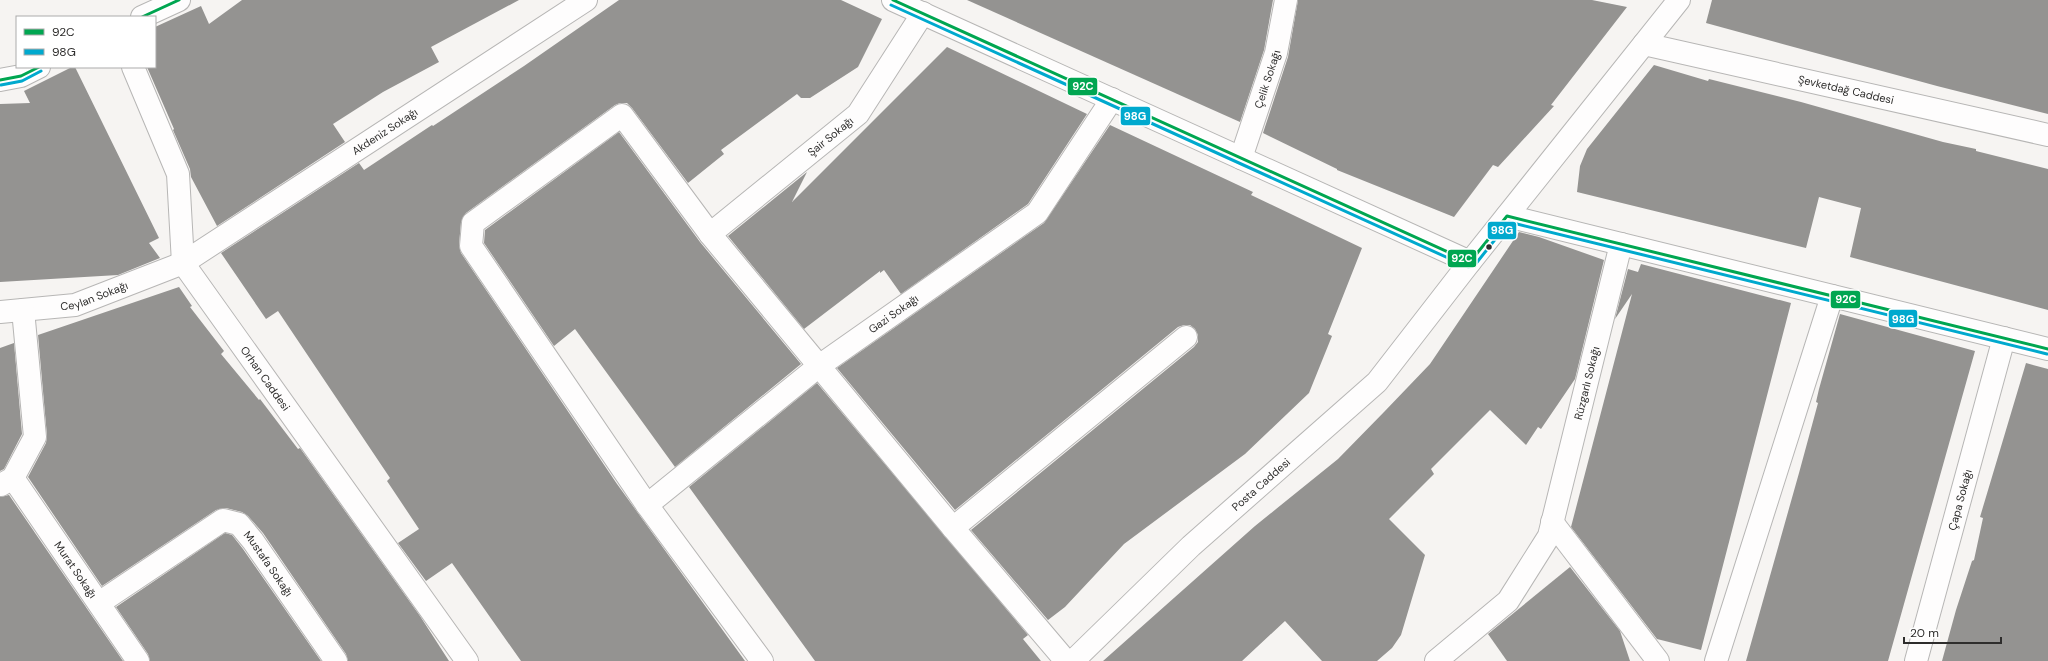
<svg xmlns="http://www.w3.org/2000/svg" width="2048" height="661" font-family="'DM Sans',sans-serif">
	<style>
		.building { fill: #949391 }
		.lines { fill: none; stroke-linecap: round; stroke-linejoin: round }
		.minor-casing { stroke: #b7b6b5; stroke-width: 24 }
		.major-casing { stroke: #b7b6b5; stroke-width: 24 }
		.minor { stroke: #fefdfd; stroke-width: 22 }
		.major { stroke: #fefdfd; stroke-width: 22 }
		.bus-1-casing { stroke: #fff; stroke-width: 6 }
		.bus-2-casing { stroke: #fff; stroke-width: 6 }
		.bus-1 { stroke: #00a651; stroke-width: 3 }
		.bus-2 { stroke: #00a9ce; stroke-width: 3 }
		.bus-dot { fill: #2e2d2c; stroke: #fff; stroke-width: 1.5 }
		.labels { text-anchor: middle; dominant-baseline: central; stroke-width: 4; stroke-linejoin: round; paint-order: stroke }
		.street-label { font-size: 11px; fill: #2e2d2c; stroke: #fff }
		.line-badge { stroke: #fff; stroke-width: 1.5 }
		.badge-label { font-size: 11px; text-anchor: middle; font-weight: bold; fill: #fff }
	</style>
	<rect width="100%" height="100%" fill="#f6f4f2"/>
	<!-- building -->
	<g class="building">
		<path d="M242,0h277l-88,47 8,15 -56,30 -50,32 12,18 -128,84 -26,-49 -1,-8 -17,-39 1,-1 -27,-62h8v-40l46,-21 8,18z"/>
		<path d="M619,0h222l41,19 -24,48 -48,31h-9l-4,-4 -76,56 3,4 -36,29 -56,-75 -5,-5h-7l-5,2 -149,108 -5,9 -2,23 2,8 156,231 128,177h-224l-69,-98 -26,18 -28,-38 21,-14 -32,-48 3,-3 -112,-167 -12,8 -45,-66 138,-90 5,7 68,-45 1,1 91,-60z"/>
		<path d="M967,0h306l-9,50 -24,72z"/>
		<path d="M1298,0h294l35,7 -76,98 3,1 -56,61 -5,-2 -39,52 -117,-47v-1l-74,-36 25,-76z"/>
		<path d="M1712,0h336v114l-111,-28 -231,-63z"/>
		<path d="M947,47l140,67 -59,90 -127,90 -17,-24 -4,3v-2l-76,58 -76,-93 79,-64 -15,30z"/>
		<path d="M1654,65l54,16 1,-2 92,23 142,40 33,7v2l72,18v141l-198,-53 11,-49 -42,-11 -13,51 -229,-56 3,-26 7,-17z"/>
		<path d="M72,67h3l84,171 -10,5 11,15 -42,17 -118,7v-178l30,-1 -6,-12z"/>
		<path d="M1110,125l143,67 -2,3 111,53 -34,86 4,2 -23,57 -64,61 -121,90 -59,63 -17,13 -77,-90 223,-183 4,-5v-7l-3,-6 -5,-4h-6l-6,2 -223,183 -118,-142 207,-145z"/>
		<path d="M619,132l81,110 101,122 -126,103 -100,-138 -21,17 -70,-103 1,-13z"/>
		<path d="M1519,232l20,5 65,23 -29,119 -34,50 -3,-2 -12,18 -36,-35 -59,59 3,5 -45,45 36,36 -24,80 -9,13 -15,13h-55l-37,-40 -43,40h-139l152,-135 83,-67 46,-47 46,-48z"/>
		<path d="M1641,264l150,39 -90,347 -44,-11 -86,-112 61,-233 -17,25 13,-50 10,3z"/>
		<path d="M179,287l13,19 -2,1 34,44 -3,3 38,46 1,-1 38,50 2,-1 120,168 29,45h-101l-2,-7 -83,-121 -15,-17 -6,-4 -16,-4 -10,2 -114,76 -74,-109 18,-34 1,-7 -9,-101z"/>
		<path d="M1840,314l135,37 -87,310h-142l53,-188 19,-70 -2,-1 3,-13z"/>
		<path d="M14,343l8,91 -18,35 -4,2v-123z"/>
		<path d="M2026,363l22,6v292h-106l14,-51 16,-49 2,-1 9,-42 -3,-1z"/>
		<path d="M817,383l211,252 -5,4 18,22h-226l-126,-174z"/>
		<path d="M9,495l114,166h-123v-164z"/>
		<path d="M225,533l7,2 11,14 78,112h-171l-2,-7 -32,-47z"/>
		<path d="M1570,567l50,64 10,30h-123l-19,-27z"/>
	</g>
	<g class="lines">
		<defs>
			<g id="minor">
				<path d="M893,0l577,262"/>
				<path d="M142,17l37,-17"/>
				<path id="s1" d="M1644,44l404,91"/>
				<path id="s2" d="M133,67l45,107 5,89 284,398"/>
				<path d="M0,80l21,-4 18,-9"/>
				<path id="s3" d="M1241,158l35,-105 10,-53"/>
				<path d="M1507,216l541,133"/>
				<path id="s4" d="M710,234l148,-120 65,-101"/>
				<path id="s5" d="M0,312l75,-7 108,-42 403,-263"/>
				<path id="s6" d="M13,478l125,183"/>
				<path d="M1,485l12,-7 22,-41 -12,-127"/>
				<path id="s7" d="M647,505l172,-139 218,-153 75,-114"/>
				<path d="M1552,522l106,139"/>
				<path d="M953,528l233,-191"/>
				<path id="s8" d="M99,603l124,-83 16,4 14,17 83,120"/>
				<path d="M762,661l-115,-156 -176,-259 2,-23 149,-108 88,119 243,294 113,133"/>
				<path id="s9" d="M1436,661l72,-60 41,-65 72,-292"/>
				<path d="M1716,661l116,-365"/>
				<path id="s10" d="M1916,661l88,-323"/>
			</g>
			<g id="major">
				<path id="s11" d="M1073,661l118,-115 186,-164 93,-120 209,-262"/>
			</g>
		</defs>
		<!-- minor casing -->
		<use href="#minor" class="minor-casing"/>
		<!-- major casing -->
		<use href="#major" class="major-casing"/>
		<!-- minor -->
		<use href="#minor" class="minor"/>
		<!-- major -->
		<use href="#major" class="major"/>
		<defs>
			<g id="bus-1">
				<path d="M893,0l577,262 37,-46 541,133"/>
				<path d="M142,17l37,-17"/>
				<path d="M0,80l21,-4 18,-9"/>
			</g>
			<g id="bus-2">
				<path d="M891,5l577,262 6,-1 35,-44 538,132"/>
				<path d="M1,85l21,-4 19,-10"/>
			</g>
		</defs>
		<!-- bus-1 casing -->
		<use href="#bus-1" class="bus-1-casing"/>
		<!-- bus-2 casing -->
		<use href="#bus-2" class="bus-2-casing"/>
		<!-- bus-1 -->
		<use href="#bus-1" class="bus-1"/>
		<!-- bus-2 -->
		<use href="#bus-2" class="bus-2"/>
	</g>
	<!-- markers -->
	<circle class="bus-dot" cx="1489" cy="247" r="3.5"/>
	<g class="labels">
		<!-- street labels -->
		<g class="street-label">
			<text stroke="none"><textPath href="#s3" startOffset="83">Çelik Sokağı</textPath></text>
			<text stroke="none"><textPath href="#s1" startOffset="207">Şevketdağ Caddesi</textPath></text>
			<text stroke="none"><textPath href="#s5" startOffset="432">Akdeniz Sokağı</textPath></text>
			<text stroke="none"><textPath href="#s4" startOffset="155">Şair Sokağı</textPath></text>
			<text stroke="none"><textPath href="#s5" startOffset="96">Ceylan Sokağı</textPath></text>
			<text stroke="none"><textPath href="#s7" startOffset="312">Gazi Sokağı</textPath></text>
			<text stroke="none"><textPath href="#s2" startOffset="347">Orhan Caddesi</textPath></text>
			<text stroke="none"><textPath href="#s9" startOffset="328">Rüzgarlı Sokağı</textPath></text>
			<text stroke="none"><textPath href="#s11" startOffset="258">Posta Caddesi</textPath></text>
			<text stroke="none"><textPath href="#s10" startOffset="167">Çapa Sokağı</textPath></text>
			<text stroke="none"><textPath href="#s8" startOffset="215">Mustafa Sokağı</textPath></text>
			<text stroke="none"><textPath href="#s6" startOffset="111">Murat Sokağı</textPath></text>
		</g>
	</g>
	<g class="line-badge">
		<rect x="1067" y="77" width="31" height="19" rx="4" fill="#00a651"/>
		<rect x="1120" y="106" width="31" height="20" rx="4" fill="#00a9ce"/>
		<rect x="1487" y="221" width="30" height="19" rx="4" fill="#00a9ce"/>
		<rect x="1447" y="249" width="30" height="19" rx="4" fill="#00a651"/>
		<rect x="1830" y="290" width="31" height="19" rx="4" fill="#00a651"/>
		<rect x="1888" y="309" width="30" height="19" rx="4" fill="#00a9ce"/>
	</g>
	<g class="badge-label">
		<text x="1083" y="90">92C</text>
		<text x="1135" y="120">98G</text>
		<text x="1502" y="234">98G</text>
		<text x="1462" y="262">92C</text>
		<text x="1846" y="303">92C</text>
		<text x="1903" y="323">98G</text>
	</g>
	<!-- legend -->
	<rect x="16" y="16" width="140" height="52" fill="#ffffff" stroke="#ababab"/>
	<rect x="24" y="29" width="20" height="6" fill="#00a651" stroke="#ababab"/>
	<text x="52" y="36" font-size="12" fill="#2e2d2c">92C</text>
	<rect x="24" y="49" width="20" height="6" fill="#00a9ce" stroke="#ababab"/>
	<text x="52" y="56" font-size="12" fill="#2e2d2c">98G</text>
	<!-- scale -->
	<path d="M1904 637v6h97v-6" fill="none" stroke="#2e2d2c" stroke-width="2"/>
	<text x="1910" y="637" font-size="12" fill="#2e2d2c" stroke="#ffffff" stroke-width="3" paint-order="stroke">20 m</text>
</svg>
